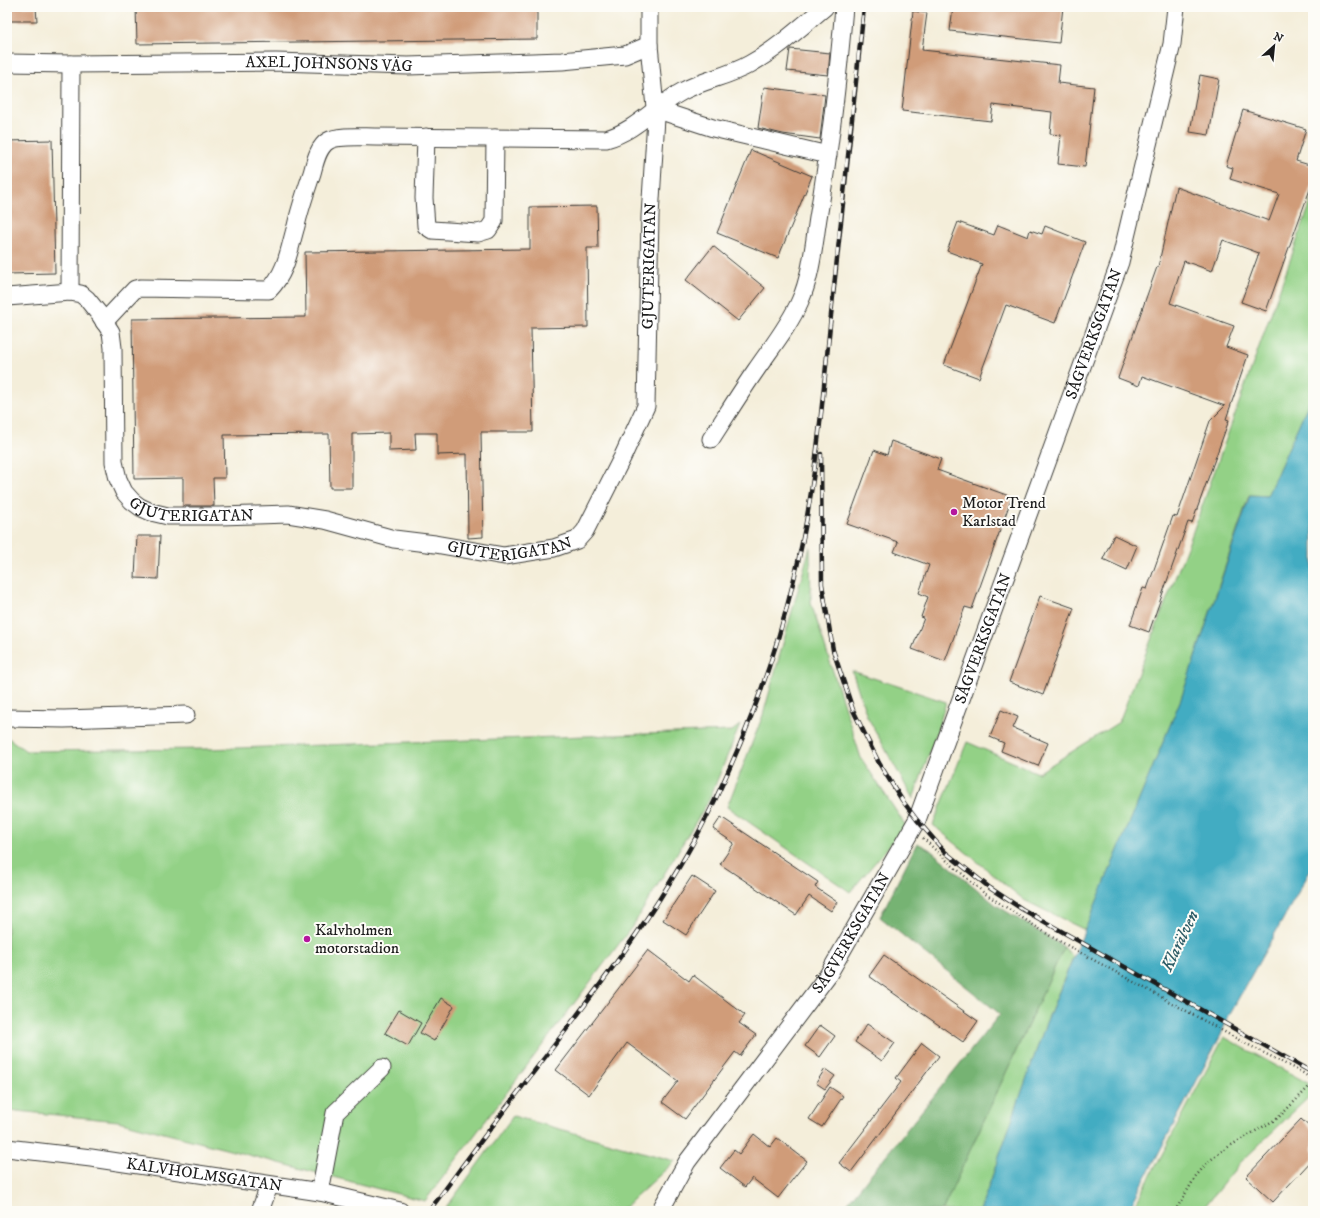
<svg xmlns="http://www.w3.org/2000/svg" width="1320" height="1218" font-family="'IM FELL DW Pica',serif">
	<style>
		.green { fill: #93d186; stroke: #587651 }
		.forest { fill: #76b373; stroke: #496848 }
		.water { fill: #43acc2; stroke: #30646f }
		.building { fill: #d09c79 }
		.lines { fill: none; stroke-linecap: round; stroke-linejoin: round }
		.minor-casing { stroke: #3c3c38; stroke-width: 19 }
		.path { stroke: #3c3c38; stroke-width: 2.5; stroke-dasharray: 1 3; stroke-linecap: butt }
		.minor { stroke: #fff; stroke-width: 17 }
		.rail-casing { stroke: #1c1c1c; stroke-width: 4.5 }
		.rail { stroke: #fdfcf7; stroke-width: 3; stroke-dasharray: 9; stroke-linecap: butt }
		.poi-dot { fill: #b5179e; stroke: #fdfcf7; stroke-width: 1.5 }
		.labels { text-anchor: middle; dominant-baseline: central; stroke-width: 4; stroke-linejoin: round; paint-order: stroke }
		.street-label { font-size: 16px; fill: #1c1c1c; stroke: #fdfcf7 }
		.poi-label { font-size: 16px; fill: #1c1c1c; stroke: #fdfcf7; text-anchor: start }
		.water-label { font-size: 17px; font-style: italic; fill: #2e5d67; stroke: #fdfcf7 }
	</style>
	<rect width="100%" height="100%" fill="#fdfcf7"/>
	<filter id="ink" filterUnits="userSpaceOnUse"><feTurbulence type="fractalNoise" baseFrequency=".025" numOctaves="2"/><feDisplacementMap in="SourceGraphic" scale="8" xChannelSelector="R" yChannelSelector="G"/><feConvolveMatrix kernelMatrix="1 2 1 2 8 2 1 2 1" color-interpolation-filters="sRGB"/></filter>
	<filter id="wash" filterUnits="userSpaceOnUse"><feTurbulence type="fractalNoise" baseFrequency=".012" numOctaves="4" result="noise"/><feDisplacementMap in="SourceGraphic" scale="16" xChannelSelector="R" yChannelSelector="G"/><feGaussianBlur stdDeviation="0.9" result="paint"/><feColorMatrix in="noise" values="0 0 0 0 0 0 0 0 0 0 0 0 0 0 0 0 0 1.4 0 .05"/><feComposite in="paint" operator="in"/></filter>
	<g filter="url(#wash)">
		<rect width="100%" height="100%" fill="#f4eeda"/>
		<!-- green -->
		<g class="green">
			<path d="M1313,196v197l-46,103 -18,-1 -68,204 -96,231 -61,-30 -91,-75 34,-83 71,31 81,-51 72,-185z"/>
			<path d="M810,547l1,56 50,155 45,68 -56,66 -123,-85 36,-92z"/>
			<path d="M852,671l94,31 -8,27 -25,70 -46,-83z"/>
			<path d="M740,725l-31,75 -75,124 -209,277 -307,-80 -111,-11v-373l19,14 181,-2 525,-18z"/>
			<path d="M1064,947l9,10 -27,66 -66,188h-38z"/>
			<path d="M1224,1037l89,49v7l-73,70 -39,48h-69z"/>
			<path d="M513,1116l162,45 -50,46 -13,4h-151l-15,-3z"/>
		</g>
		<!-- forest -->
		<path class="forest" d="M917,843l12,6 67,56 68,42 -122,264h-101l159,-197 -120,-97z"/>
		<!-- water -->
		<path class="water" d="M1313,393v473l-85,151 -7,18 -93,176h-148l66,-188 135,-324 69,-204 17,1z"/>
		<g id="blocks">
			<!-- building -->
			<g class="building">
				<path d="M7,7h29l1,14h-30z"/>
				<path d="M136,7h401v32l-400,5z"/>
				<path d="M953,7h110l-4,36 -109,-12z"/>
				<path d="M913,11l14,2 -5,37 138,15 -2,18 36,4 -9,80 -27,-3 3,-29 -11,-1 2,-22 -59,-7 -2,16 -89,-10z"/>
				<path d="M790,49l40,4 -2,22 -41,-4z"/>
				<path d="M1200,75l19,4 -10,56 -19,-3z"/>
				<path d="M764,87l61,8 -5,44 -37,-5 -25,-6z"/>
				<path d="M1243,110l63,19 -10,32 17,5v15l-47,130 -25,-9 18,-49 -36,-13 -11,31 -28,-10 -14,42 64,23 -8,21 22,8 -22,64 3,1 -37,103 -4,-1 -39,110 -19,-7 13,-37 4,1 26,-73 4,1 33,-96 15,-15 -83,-30 -3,10 -21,-8 39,-111h1l18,-80 93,34 10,-27 -49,-15 3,-11 -7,-2z"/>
				<path d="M52,140l3,133 -48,1v-133z"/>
				<path d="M751,150l61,26 -34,82 -61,-25z"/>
				<path d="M597,206l1,42h-11l1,79 -57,1 2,104h-52l2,105 -15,1 -1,-84 -30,1v-22h-22l1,17 -27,1v-18l-37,1v54h-22l-1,-54 -105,1 1,43h-12l1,28h-31v-28l-49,1 -2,-160 174,-2 -1,-65 225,-3v-42z"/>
				<path d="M958,222l36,13 4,-10 30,12 2,-7 12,4 3,-8 40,16 -30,81 -49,-18 -27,73 -35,-13 38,-101 -35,-13z"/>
				<path d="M713,246l52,42 -27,33 -52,-41z"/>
				<path d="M891,441l50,18 -4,11 75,27 -40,112 -7,-2 -20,54 -33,-12 12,-31 -3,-1 7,-20 -9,-4 10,-28 -35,-13 4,-10 -51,-18 27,-74 13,5z"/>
				<path d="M1114,535l23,11 -10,24 -24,-11z"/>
				<path d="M137,536h23l-2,43 -23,-1z"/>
				<path d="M1040,596l34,12 -31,87 -34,-13z"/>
				<path d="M1001,710l17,7 -5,11 35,15 -10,23 -37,-15 3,-8 -14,-6z"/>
				<path d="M721,817l97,65 -3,5 22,15 -6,9 -22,-15 -13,19 -76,-51 14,-21 -21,-14z"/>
				<path d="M692,876l23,15 -29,44 -23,-15z"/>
				<path d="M648,950l41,31 4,-6 52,40 -6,8 17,12 -16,21 -5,-4 -50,67 -23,-17 16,-21 -51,-38 -38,52 -33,-25z"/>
				<path d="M884,955l94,66 -15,21 -94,-66z"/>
				<path d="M441,998l13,8 -20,35 -14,-8z"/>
				<path d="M399,1010l22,13 -13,23 -23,-13z"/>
				<path d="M867,1024l28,19 -13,18 -27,-19z"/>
				<path d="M820,1025l15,11 -15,21 -15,-11z"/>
				<path d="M922,1043l17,13 -88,116 -12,-9 62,-81 -5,-4z"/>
				<path d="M825,1069l10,7 -10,13 -9,-6z"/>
				<path d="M830,1087l13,9 -21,31 -13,-8z"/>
				<path d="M1301,1119l12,11v29l-40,43 -27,-25z"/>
				<path d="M754,1134l16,13 7,-9 30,23 -29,37 -26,-20 -7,9 -25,-19 14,-18 5,4z"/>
			</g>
		</g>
	</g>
	<g filter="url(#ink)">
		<use href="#blocks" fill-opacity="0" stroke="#3c3c38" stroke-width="1"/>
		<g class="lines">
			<defs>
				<g id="minor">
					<path id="s1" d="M7,63l64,1 205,-2 132,4 154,-5 63,-6 24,-10"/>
					<path d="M655,109l58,19 115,27"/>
					<path d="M426,137l-2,61 2,28 6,4 46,3 10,-3 6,-9 1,-83"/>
					<path d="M70,292l1,-228"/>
					<path id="s2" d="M7,297l63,-5 11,2 6,5 13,16 11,17 2,16 1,114 4,17 6,13 8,9 8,6 11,5 17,4h52l68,-2 37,6 69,19 41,5 69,12 50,-8 23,-8 8,-9 37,-73 24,-52 4,-190 6,-98 -7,-73v-38"/>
					<path d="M104,322l31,-33 5,-1 129,2c18,-18 20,-41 27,-64 4,-18 10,-35 16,-53 3,-11 6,-26 16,-32 9,-6 34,-4 46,-4l232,2c30,-8 49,-33 77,-48 21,-11 46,-15 67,-27 27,-15 51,-37 75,-57"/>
					<path d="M711,439c15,-23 29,-46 45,-69 15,-22 33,-44 44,-69 11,-24 14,-57 18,-83 12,-70 20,-140 26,-211"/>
					<path d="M7,718l57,1 122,-4"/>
					<path id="s3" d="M7,1148l84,10 229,34 80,19"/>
					<path d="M320,1192l15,-79 47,-45"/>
					<path d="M260,1211l9,-25"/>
					<path id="s4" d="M660,1211l27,-49 141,-187 89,-155 203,-558 52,-218 4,-37"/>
				</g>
			</defs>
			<!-- minor casing -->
			<use href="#minor" class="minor-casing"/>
			<!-- path -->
			<g class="path">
				<path d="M923,838l22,21 39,34 68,44 189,104 62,32 10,7"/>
				<path d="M1175,1211l21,-35 12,-14 15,-12 55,-32 35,-35"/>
			</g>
			<!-- minor -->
			<use href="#minor" class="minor"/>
			<defs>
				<g id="rail">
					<path d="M821,454l1,130 11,66 20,60 26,53 23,37 15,20 28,32 45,36 32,21 291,164"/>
					<path d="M429,1211c24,-32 47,-64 71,-95 77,-102 160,-200 215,-316 33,-69 60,-142 78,-217 22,-87 29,-178 38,-268 10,-102 21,-205 33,-308"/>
				</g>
			</defs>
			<!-- rail casing -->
			<use href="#rail" class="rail-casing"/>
			<!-- rail -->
			<use href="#rail" class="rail"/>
		</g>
	</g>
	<!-- markers -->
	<g class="poi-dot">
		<circle cx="954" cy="512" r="4"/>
		<circle cx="307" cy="939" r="4"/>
	</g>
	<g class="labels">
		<!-- street labels -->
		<g class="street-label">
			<text stroke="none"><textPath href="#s1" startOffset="322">AXEL JOHNSONS VÄG</textPath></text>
			<text stroke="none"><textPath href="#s2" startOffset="1043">GJUTERIGATAN</textPath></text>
			<text stroke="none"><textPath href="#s4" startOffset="986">SÅGVERKSGATAN</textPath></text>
			<text stroke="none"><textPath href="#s2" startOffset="359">GJUTERIGATAN</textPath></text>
			<text stroke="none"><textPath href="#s2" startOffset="683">GJUTERIGATAN</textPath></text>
			<text stroke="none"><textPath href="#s4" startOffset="662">SÅGVERKSGATAN</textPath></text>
			<text stroke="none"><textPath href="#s4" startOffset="338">SÅGVERKSGATAN</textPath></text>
			<text stroke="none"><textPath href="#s3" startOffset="199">KALVHOLMSGATAN</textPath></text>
		</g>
		<!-- poi labels -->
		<g class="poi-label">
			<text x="962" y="503">Motor Trend<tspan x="962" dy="18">Karlstad</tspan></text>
			<text x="315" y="930">Kalvholmen<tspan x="315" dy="18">motorstadion</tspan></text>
		</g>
		<!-- water labels -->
		<g class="water-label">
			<text transform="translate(1180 941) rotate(-64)">Klarälven</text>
		</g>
	</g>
	<!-- margin -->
	<rect width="1320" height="1218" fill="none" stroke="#fdfcf7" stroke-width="24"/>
	<!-- north arrow -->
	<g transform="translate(1274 46) rotate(27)" stroke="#fdfcf7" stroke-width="3" paint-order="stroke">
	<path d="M0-3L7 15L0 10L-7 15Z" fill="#1c1c1c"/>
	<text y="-6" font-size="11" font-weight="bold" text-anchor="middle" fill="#1c1c1c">N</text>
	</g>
</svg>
